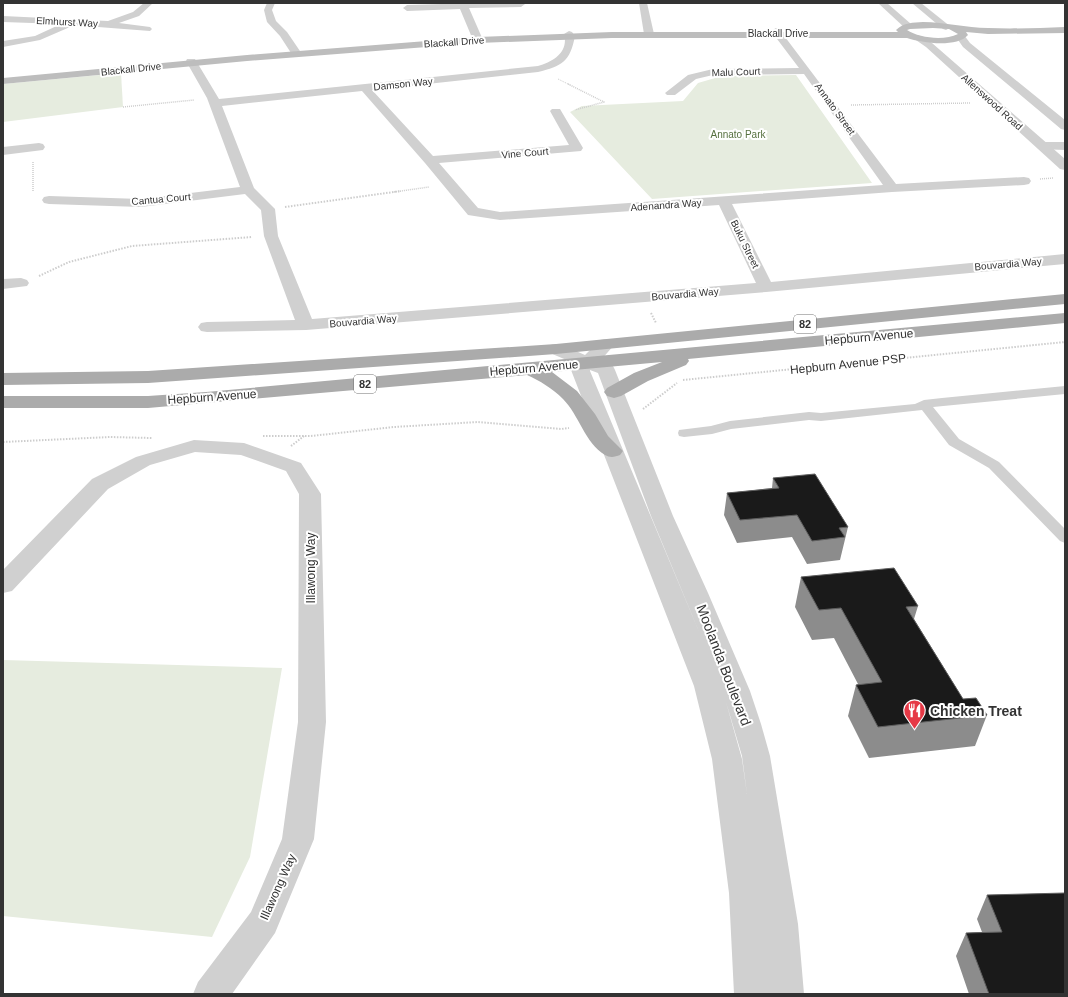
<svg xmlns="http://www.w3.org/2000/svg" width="1068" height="997" font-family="Arial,sans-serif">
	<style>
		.green { fill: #e6ecdf }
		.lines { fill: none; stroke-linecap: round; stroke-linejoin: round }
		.path-far2 { stroke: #cdcdcd; stroke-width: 1; stroke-dasharray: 1 1; stroke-linecap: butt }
		.path-far1 { stroke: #cdcdcd; stroke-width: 1.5; stroke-dasharray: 1 1; stroke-linecap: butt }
		.path { stroke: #cdcdcd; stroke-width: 2; stroke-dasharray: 1.5 1.5; stroke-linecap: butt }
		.service { fill: #d0d0d0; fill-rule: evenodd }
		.minor { fill: #d0d0d0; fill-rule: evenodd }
		.tertiary { fill: #d0d0d0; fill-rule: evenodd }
		.secondary { fill: #bdbdbd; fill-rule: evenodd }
		.primary { fill: #ababab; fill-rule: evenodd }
		.wall { fill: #8c8c8c }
		.building { fill: #1a1a1a; stroke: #5f5f5f }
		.labels { text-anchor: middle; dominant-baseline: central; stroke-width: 4; stroke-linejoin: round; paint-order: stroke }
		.far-street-label { font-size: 10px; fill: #333; stroke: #fff }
		.far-park-label { font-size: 10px; fill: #56703f; stroke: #fff }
		.shield { fill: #fff; stroke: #707070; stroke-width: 1 }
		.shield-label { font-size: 11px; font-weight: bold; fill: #333 }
		.street-label { font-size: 12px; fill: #333; stroke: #fff }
		.near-street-label { font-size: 14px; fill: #333; stroke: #fff }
		.near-poi-label { font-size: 14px; font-weight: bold; fill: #333; stroke: #fff; text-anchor: start }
	</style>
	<rect width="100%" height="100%" fill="#fff"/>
	<!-- green -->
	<g class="green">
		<path d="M121,73l2,34 -120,15v-38z"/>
		<path d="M796,75l76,108 -220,16 -82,-87 12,-6 101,-5 15,-18 24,-7z"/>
		<path d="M3,660l279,8 -32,189 -38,80 -209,-21z"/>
	</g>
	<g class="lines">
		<!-- path-far2 -->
		<path class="path-far2" d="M558,79l12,6"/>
		<!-- path-far1 -->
		<g class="path-far1">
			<path d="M568,84l36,18 -29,8"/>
			<path d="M851,105l119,-2"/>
			<path d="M123,107l71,-7"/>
			<path d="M33,162v29"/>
			<path d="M1040,179l13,-1"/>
			<path d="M394,192l35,-5"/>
		</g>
		<!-- path -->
		<g class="path">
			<path d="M285,207l116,-16"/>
			<path d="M39,276l30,-14 63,-16 120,-9"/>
			<path d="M651,313l5,10"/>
			<path d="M683,380l382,-38"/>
			<path d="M643,409l34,-26"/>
			<path d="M263,436h48l83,-9 84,-5 83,7 8,-1"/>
			<path d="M3,442l107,-5 42,1"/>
			<path d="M291,446l13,-10"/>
		</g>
		<!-- service -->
		<path class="service" d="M1065,386v8l-132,13 26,32 40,23 66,67v14l-5,-2 -71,-73 -40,-23 -27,-35 -101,11 -12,-1 -78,9 -19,5 -28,3 -5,-1 -1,-3 1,-3 32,-4 19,-5 79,-9 12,1 94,-9 9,-4 18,-2z"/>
		<!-- minor -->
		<g class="minor">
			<path d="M144,3h9l-14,13 -20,7 31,4 2,2 -2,2 -78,-6 -2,2 -30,13 -37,7v-6l32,-5 26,-12 -58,-2v-6l105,5 25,-9z"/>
			<path d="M476,3l49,1 -4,3 -52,1 14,32 -5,3 -5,-3 -13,-31 -53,2 -4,-3 4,-3z"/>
			<path d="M639,3h8l7,31 -2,2 -3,1 -5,-3z"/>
			<path d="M776,28l3,1 117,155 128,-7 5,1 2,3 -2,3 -5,1 -132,7 -160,12 39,78 294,-28v10l-299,28 -460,38 -99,2 -6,-1 -3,-4 3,-4 6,-1 88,-2 -31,-84 -3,-26 -16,-16 -104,13 -92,-3 -5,-1 -2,-3 2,-3 5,-1 92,3 99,-12 -33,-89 -21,-37 1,-2h8l24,40 319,-33c15,-4 31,-14 26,-32l5,-3 3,1 3,4c-5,26 -13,30 -37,36l-166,18 61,66 136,-11 -19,-34 2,-2h8l23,39 -2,3 -142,12 39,45 22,4 383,-27 -79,-111 -91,1 -17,4 -21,16h-8l-2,-2 23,-18 25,-6 86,-1 -28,-37zM362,91l63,72 43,52 32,5 219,-15 37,78 -444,36 -34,-83 -3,-27 -21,-21 -32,-82z"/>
			<path d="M1043,142h22v8l-26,-1 -2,-3 2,-3z"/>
			<path d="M39,143l4,1 2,3 -2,3 -40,5v-8z"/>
			<path d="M21,278l6,2 2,3 -2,3 -24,3v-10z"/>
			<path d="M194,440l50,3 57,20 20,31 5,228 -12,117 -39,94 -43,61h-39l5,-12 53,-70 31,-73 16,-117 1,-228 -13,-23 -45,-16 -46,-3 -45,13 -42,24 -96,102 -9,2v-23l89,-91 44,-22z"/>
		</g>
		<!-- tertiary -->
		<g class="tertiary">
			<path d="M267,3h8l-3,7 4,11 11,11 15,22 -1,2h-8l-13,-20 -13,-14 -3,-12z"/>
			<path d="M878,3h9l24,21 2,2 -2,2h-6z"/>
			<path d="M912,3h9l30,24 -5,3 -3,-1z"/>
			<path d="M961,34l3,1 6,8 95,77v10l-4,-1 -98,-82 -7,-10z"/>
			<path d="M918,35l14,8 133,116v11l-5,-1 -134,-122 -13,-9z"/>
			<path d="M606,339l6,1 3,4 -15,17 13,5 2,4 58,146 35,77 42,98 11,33 9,32 28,168 6,70h-70l-5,-101 -17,-134 -18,-73 -123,-316 5,-6 -26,-11 -3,-4 3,-4 6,-1 6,1 23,10 15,-15zM590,370l8,3 53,143 51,123 -112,-268zM726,702l16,54 5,38 -5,-35z"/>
		</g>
		<!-- secondary -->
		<path class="secondary" d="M923,22c22,0 43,6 65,6 25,1 51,0 77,-1v6l-77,1 -22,-2 2,3c-11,13 -46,8 -61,3h-295l-134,5 -231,18 -244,23v-6l244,-23 231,-18 134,-5h286l-2,-2c8,-8 17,-7 27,-8zM933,28l16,1 9,5c-14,7 -39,4 -51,-4l3,-1z"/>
		<!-- primary -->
		<g class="primary">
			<path d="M1065,294v10l-509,50 -408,29 -145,2v-12l145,-2 408,-27z"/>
			<path d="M1065,313v10l-377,36 1,2 -3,4 -38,16 -27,15 -7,2 -7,-2 -3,-4 3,-4 27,-15 28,-11 -110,10 25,19 18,23 13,22 15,15 -3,4c-5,2 -10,3 -15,0 -20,-12 -26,-40 -42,-56 -11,-11 -23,-18 -36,-24l-379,33h-145v-12h145l58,-4z"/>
		</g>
	</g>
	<!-- wall -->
	<g class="wall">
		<path d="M773,478l75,49 -8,33 -33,4 -15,-27 -55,6 -13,-28 3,-22 45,-5z"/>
		<path d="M801,577l117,29 -4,13 49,80 24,16 -12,31 -106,12 -21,-42 8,-31 2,-1 -24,-46 -22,2 -17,-33z"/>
		<path d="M987,895l78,99h-96l-13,-38 10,-23 16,-1 -5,-13z"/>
	</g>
	<!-- building -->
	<g class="building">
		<path d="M815,474l33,53 -9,1 6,9 -33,4 -15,-26 -57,5 -13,-27 52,-5 -6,-10z"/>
		<path d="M894,568l24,38 -12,1 57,92 13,-1 11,17 -109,12 -22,-42 26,-3 -41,-74 -22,2 -18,-33z"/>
		<path d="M1065,893v101h-76l-23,-61 36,-1 -15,-37z"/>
	</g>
	<!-- icons -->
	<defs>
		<symbol id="restaurant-pin" viewBox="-11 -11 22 30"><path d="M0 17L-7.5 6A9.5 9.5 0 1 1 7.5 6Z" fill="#e63946" stroke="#fff"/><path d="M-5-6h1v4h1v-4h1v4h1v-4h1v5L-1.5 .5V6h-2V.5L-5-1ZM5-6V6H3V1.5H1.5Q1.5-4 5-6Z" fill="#fff"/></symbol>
	</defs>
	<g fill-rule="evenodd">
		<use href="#restaurant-pin" x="902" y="698" width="25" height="34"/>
	</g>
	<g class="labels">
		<!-- far-street labels -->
		<g class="far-street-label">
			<text transform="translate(67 22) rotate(3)">Elmhurst Way</text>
			<text x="778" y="33">Blackall Drive</text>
			<text transform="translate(454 42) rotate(-4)">Blackall Drive</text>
			<text transform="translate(131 69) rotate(-6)">Blackall Drive</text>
			<text transform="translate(736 72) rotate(-2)">Malu Court</text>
			<text transform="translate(403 84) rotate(-6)">Damson Way</text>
			<text transform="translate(992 102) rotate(42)">Allenswood Road</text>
			<text transform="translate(835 109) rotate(54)">Annato Street</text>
			<text transform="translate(525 153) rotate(-5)">Vine Court</text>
			<text transform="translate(161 199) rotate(-5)">Cantua Court</text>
			<text transform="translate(666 205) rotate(-4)">Adenandra Way</text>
			<text transform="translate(745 244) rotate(64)">Buku Street</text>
			<text transform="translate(1008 264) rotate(-5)">Bouvardia Way</text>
			<text transform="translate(685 294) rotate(-5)">Bouvardia Way</text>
			<text transform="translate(363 321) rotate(-5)">Bouvardia Way</text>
		</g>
		<!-- far-park labels -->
		<g class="far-park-label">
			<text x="738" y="134">Annato Park</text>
		</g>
		<!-- shield labels -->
		<g class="shield">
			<rect x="794" y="315" width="22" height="18" rx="3"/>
			<rect x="354" y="375" width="22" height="18" rx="3"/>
		</g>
		<g class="shield-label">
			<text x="805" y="324">82</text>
			<text x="365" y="384">82</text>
		</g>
		<!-- street labels -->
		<g class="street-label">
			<text transform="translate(869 337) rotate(-5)">Hepburn Avenue</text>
			<text transform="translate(848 364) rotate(-6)">Hepburn Avenue PSP</text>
			<text transform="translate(534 368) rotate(-5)">Hepburn Avenue</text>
			<text transform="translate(212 397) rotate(-4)">Hepburn Avenue</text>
			<text transform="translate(311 568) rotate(-90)">Illawong Way</text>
			<text transform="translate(278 887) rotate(-66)">Illawong Way</text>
		</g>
		<!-- near-street labels -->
		<g class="near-street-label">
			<text transform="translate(724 665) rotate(69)">Moolanda Boulevard</text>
		</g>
		<!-- near-poi labels -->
		<g class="near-poi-label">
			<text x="930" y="711">Chicken Treat</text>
		</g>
	</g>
	<!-- border -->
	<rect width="1068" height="997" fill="none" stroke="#333333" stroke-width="8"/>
</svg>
